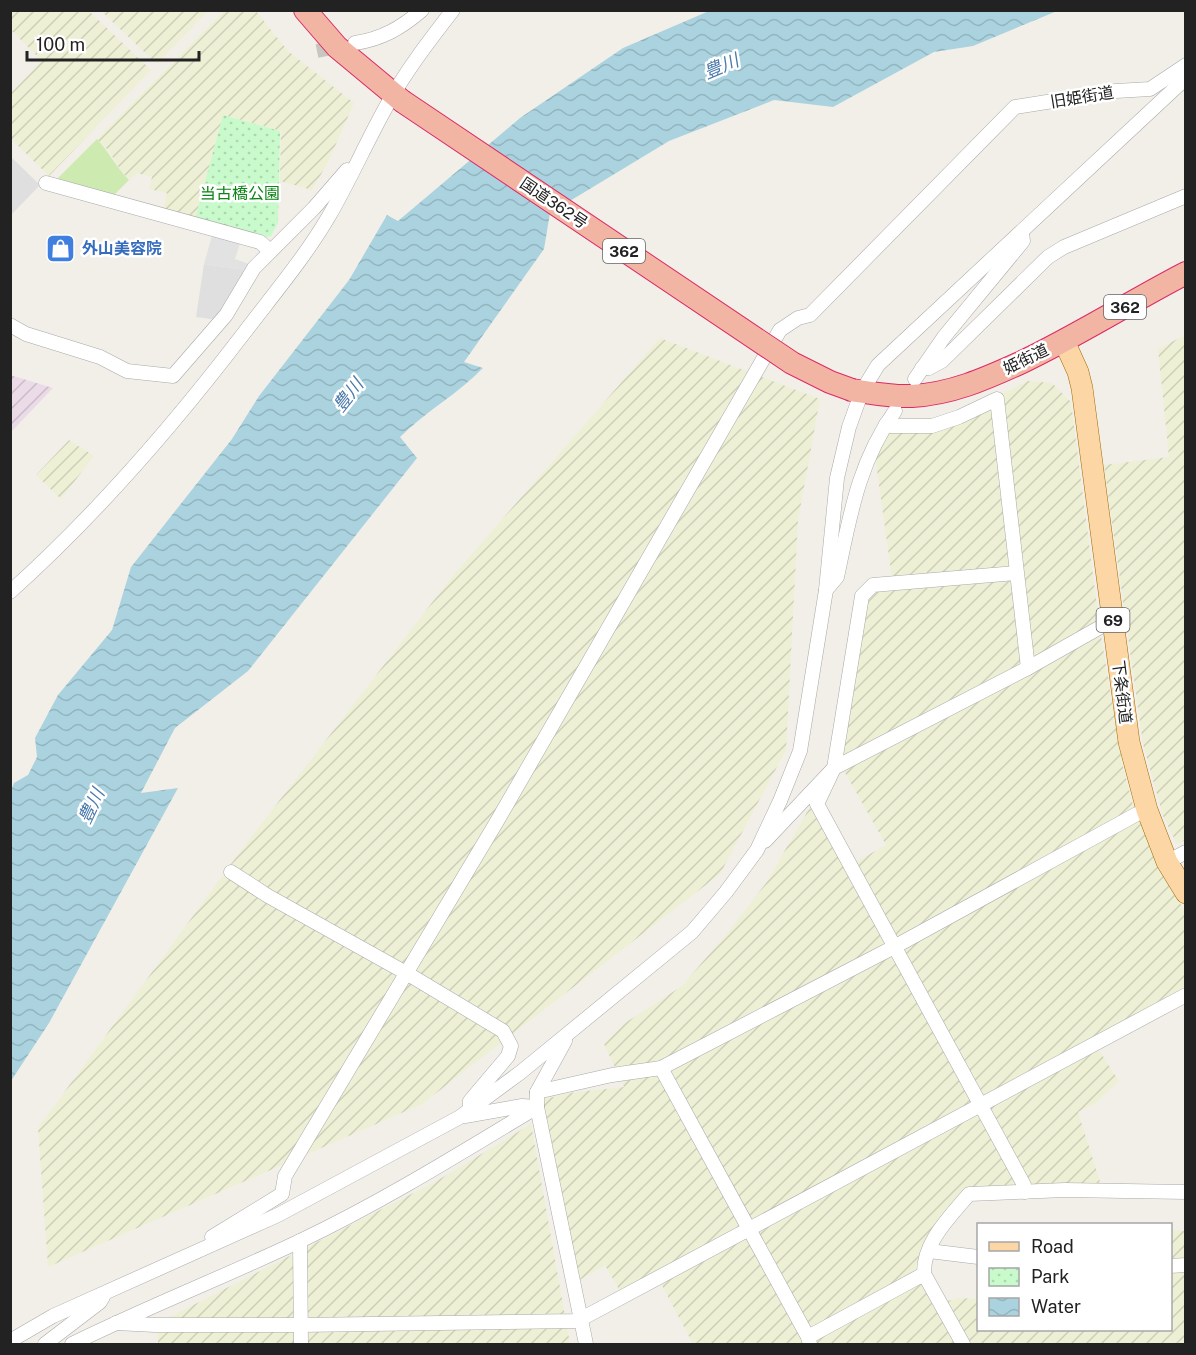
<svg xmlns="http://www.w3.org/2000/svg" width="1196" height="1355" font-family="'Public Sans','Noto Sans JP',sans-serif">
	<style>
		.residential { fill: #e0dfdf }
		.industrial { fill: url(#industrial-furrows) }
		.farmland { fill: url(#farmland-furrows) }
		.grass { fill: #cdebb0 }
		.park { fill: url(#park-dots) }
		.parking { fill: #e2e2e2 }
		.water { fill: url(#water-waves) }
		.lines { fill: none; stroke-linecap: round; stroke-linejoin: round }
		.minor-tunnel { stroke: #c8c6c1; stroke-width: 14; stroke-dasharray: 14 7; stroke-linecap: butt }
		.minor-casing { stroke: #a9a9a9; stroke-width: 15 }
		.primary-casing { stroke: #a06b00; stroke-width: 22 }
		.trunk-casing { stroke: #dc2a67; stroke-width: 24 }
		.minor { stroke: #fff; stroke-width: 14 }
		.primary { stroke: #fcd6a4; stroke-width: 21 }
		.trunk { stroke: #f2b4a3; stroke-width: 22 }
		.trunk-bridge-casing { stroke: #dc2a67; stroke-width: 24; stroke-linecap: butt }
		.trunk-bridge { stroke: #f2b4a3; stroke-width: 22 }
		.labels { text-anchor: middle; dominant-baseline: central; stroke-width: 5; stroke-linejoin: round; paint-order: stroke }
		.shield { fill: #fff; stroke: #646464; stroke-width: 1.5 }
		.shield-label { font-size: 15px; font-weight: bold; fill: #222 }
		.street-label { font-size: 16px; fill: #222; stroke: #fff }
		.park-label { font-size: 16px; fill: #0c8416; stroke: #fff }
		.shop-label { font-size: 16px; font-weight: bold; fill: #366cbe; stroke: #fff; text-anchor: start }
		.water-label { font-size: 18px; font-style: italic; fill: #4a7aab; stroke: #fff }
	</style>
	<defs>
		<pattern id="industrial-furrows" width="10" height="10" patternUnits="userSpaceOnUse" patternTransform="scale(1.5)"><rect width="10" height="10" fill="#ebdbe8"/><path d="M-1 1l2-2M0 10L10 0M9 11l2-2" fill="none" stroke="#c9bcc7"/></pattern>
		<pattern id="farmland-furrows" width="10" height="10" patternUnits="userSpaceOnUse" patternTransform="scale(1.5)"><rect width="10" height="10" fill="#eef0d5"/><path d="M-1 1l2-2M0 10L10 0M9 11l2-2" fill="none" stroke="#ccceb7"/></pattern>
		<pattern id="park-dots" width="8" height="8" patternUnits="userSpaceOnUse" patternTransform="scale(1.5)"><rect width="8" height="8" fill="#c8facc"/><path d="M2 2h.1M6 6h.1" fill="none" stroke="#acd6af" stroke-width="1.8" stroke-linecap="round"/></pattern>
		<pattern id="water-waves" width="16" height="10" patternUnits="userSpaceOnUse" patternTransform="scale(1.5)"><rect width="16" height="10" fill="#aad3df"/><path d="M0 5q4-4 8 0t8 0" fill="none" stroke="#92b5bf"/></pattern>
	</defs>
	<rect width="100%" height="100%" fill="#f2efe9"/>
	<!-- residential -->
	<g class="residential">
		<path d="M11,157l29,28 -29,30z"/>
		<path d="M204,264l42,6 -28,50 -22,-3z"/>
	</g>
	<!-- industrial -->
	<path class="industrial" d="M10,375l43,13 -41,43 -2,-1z"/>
	<!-- farmland -->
	<g class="farmland">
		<path d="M11,10l78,1 62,59 -102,106 -38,-37v-46l31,-32 -31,-31z"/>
		<path d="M101,11h107l-51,53z"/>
		<path d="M224,11h32l18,23 -2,2 3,-1 13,16 66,52 -26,59 -16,28 -32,-9 1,-50 -58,-16 -28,104 -32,-9 4,-17 -18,-4 3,-12 -15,-4 43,-44 -50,51 -9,-9 -12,-20 -12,-12z"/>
		<path d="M1185,335l1,505 -9,4 -14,-28 -20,-72 -39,-279 65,-8 -11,-108z"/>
		<path d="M660,338l160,61 -22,121 -12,230 -66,124 -298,230 -374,163 -10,-139 204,-279 209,-271z"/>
		<path d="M1028,381l24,2 19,19 29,228 23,137 11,42 20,47 31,56v75l-94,51 28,43 -23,22 -18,9 23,73 -136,3 -31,39 -14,24 -5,19 40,74h-262l-37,-70 -36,17 -15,-26 -27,16 -37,-181 28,-7 55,-6 -20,-43 21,-21 57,-37 47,-55 37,-48 44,-76 35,61 41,-23 -43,-76 1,-14 -5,-3 26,-153 27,-21 -17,-122 13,-27 46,-2z"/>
		<path d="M69,440l25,16 -33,43 -25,-24z"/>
		<path d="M531,1124l39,220h-412v-21l277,-141z"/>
		<path d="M1171,1230l14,1v113h-218l-22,-42 13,-4 20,1v31h192z"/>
	</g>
	<!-- grass -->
	<path class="grass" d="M97,139c12,13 19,28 32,41l-16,16 -53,-15 -2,-3z"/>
	<!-- park -->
	<path class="park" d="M223,115l57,16 -2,92 -7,13 -8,2 -68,-19z"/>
	<!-- parking -->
	<path class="parking" d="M212,236l28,7 -5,16 14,5 -3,6 -42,-6z"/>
	<!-- water -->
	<path class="water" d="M709,11h348l-84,35 -39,6 -101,55 -59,-7 -105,41 -119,72 -6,36 -80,113 19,6c-25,26 -57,43 -83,69l17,21 -169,213 -73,57 -34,65 37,-5 -129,235 -38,58v-290l3,-8 14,-8 9,-18 -2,-19 23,-43 54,-65 19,-63 101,-128 27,-43 90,-116 38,-65 11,6 122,-103 103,-70z"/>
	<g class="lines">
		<!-- minor-tunnel -->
		<path class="minor-tunnel" d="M317,51l25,-5"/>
		<defs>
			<g id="minor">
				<path d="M355,43c27,-4 46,-15 67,-33"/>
				<path d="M46,183l214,59 10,9"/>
				<path d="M10,325l16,9 74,23 27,14 46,5 53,-61 28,-47 60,-60 33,-38"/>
				<path d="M922,368h7l13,-7 106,-104 16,-10 122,-51"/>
				<path d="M915,379l29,-42 79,-96 -1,-8"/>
				<path d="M886,424l5,2h41l27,-9 38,-18 31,269"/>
				<path d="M1016,573l-143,12 -11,11 -28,172 -17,36 207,381 1,7"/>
				<path d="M826,590l11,-13c13,-61 21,-114 58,-166"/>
				<path d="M10,592c87,-78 163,-166 234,-259 29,-38 61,-76 85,-117 21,-36 37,-73 57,-109 19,-35 43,-66 67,-97"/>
				<path d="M765,841l69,-73 194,-100 76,-43 9,-3"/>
				<path d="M1167,862l19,-10"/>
				<path d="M231,872l37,24 140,78 95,57 8,15 -3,10 -38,45v7"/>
				<path d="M565,1041l-28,51v15l49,237"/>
				<path d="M661,1068l147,269 2,7"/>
				<path d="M537,1092l75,-17 49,-7 233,-121 243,-133 10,-4"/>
				<path d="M465,1116l57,-10 15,1"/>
				<path d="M212,1237l70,-43 3,-18 211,-353 284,-493 18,-12 12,-3 205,-208 101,-16 34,-2 36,-24"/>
				<path d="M300,1241l1,103"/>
				<path d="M929,1251l49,6"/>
				<path d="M1170,1266l16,-1"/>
				<path d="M116,1323l39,2h146l273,-4 7,-2 605,-324"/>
				<path d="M808,1337l116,-63"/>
				<path d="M10,1341l43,-25 225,-101 182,-98 61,-45 171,-140 34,-40 31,-42 23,-49 20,-50 26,-161 11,-112 12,-51 13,-36 16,-26 308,-287"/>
				<path d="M45,1344l55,-42 3,-5"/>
				<path d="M72,1344c75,-37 152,-67 228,-103 82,-39 159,-87 237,-134"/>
				<path d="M963,1344l-39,-70c-1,-32 26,-57 45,-80l96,-4 121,2"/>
			</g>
			<path id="primary" d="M1064,341l14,31 4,16 47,354 18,68 20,52 19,31"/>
			<g id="trunk">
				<path d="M305,10l32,37 65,54"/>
				<path d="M852,390c20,3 40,7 60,6 39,-2 73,-17 108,-33 57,-27 110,-61 166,-90"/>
			</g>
		</defs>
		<!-- minor casing -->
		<use href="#minor" class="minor-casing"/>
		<!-- primary casing -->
		<use href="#primary" class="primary-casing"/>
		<!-- trunk casing -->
		<use href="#trunk" class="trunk-casing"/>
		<!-- minor -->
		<use href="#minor" class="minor"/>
		<!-- primary -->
		<use href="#primary" class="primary"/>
		<!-- trunk -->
		<use href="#trunk" class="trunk"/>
		<defs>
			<path id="trunk-bridge" d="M402,101l390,262 38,19 22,8"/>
		</defs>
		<!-- trunk-bridge casing -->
		<use href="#trunk-bridge" class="trunk-bridge-casing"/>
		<!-- trunk-bridge -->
		<use href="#trunk-bridge" class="trunk-bridge"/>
	</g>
	<!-- icons -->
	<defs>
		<symbol id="shop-square" viewBox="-11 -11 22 22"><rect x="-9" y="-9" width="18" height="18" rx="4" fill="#3f7fe0" stroke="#fff"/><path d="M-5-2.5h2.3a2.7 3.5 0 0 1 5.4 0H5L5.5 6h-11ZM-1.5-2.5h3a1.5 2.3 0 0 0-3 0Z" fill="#fff"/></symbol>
	</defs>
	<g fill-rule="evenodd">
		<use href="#shop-square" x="44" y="232" width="33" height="33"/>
	</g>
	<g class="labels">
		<!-- shield labels -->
		<g class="shield">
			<rect x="603" y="239" width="42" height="24" rx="4.5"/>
			<rect x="1104" y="295" width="42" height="24" rx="4.5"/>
			<rect x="1096.5" y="608" width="33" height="24" rx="4.5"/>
		</g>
		<g class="shield-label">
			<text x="624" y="251">362</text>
			<text x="1125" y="307">362</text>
			<text x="1113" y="620">69</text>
		</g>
		<!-- street labels -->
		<g class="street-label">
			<text transform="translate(1082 97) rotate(-9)">旧姫街道</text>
			<text transform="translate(554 203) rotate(34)">国道362号</text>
			<text transform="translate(1026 359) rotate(-26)">姫街道</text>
			<text transform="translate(1122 692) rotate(83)">下条街道</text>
		</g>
		<!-- park labels -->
		<g class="park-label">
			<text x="240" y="193">当古橋公園</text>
		</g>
		<!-- shop labels -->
		<g class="shop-label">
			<text x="82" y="248">外山美容院</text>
		</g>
		<!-- water labels -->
		<g class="water-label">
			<text transform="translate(721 66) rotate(-23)">豊川</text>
			<text transform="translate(348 395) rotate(-52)">豊川</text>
			<text transform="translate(91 806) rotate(-65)">豊川</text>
		</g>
	</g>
	<!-- border -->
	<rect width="1196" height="1355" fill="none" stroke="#222222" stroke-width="24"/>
	<!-- legend -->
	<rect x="977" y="1223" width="195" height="108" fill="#ffffff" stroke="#a7a7a7" stroke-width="1.5"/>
	<rect x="989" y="1242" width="30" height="9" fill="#fcd6a4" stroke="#a7a7a7" stroke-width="1.5"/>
	<text x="1031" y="1253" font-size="18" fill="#222222">Road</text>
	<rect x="989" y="1268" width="30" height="18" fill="url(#park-dots)" stroke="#a7a7a7" stroke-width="1.5"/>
	<text x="1031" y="1283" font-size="18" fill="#222222">Park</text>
	<rect x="989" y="1298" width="30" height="18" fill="url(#water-waves)" stroke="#a7a7a7" stroke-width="1.5"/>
	<text x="1031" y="1313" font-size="18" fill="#222222">Water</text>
	<!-- scale -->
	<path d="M27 51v9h172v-9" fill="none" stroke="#222222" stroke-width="3"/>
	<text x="36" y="51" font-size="18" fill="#222222" stroke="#ffffff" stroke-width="4.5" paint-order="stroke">100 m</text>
</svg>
